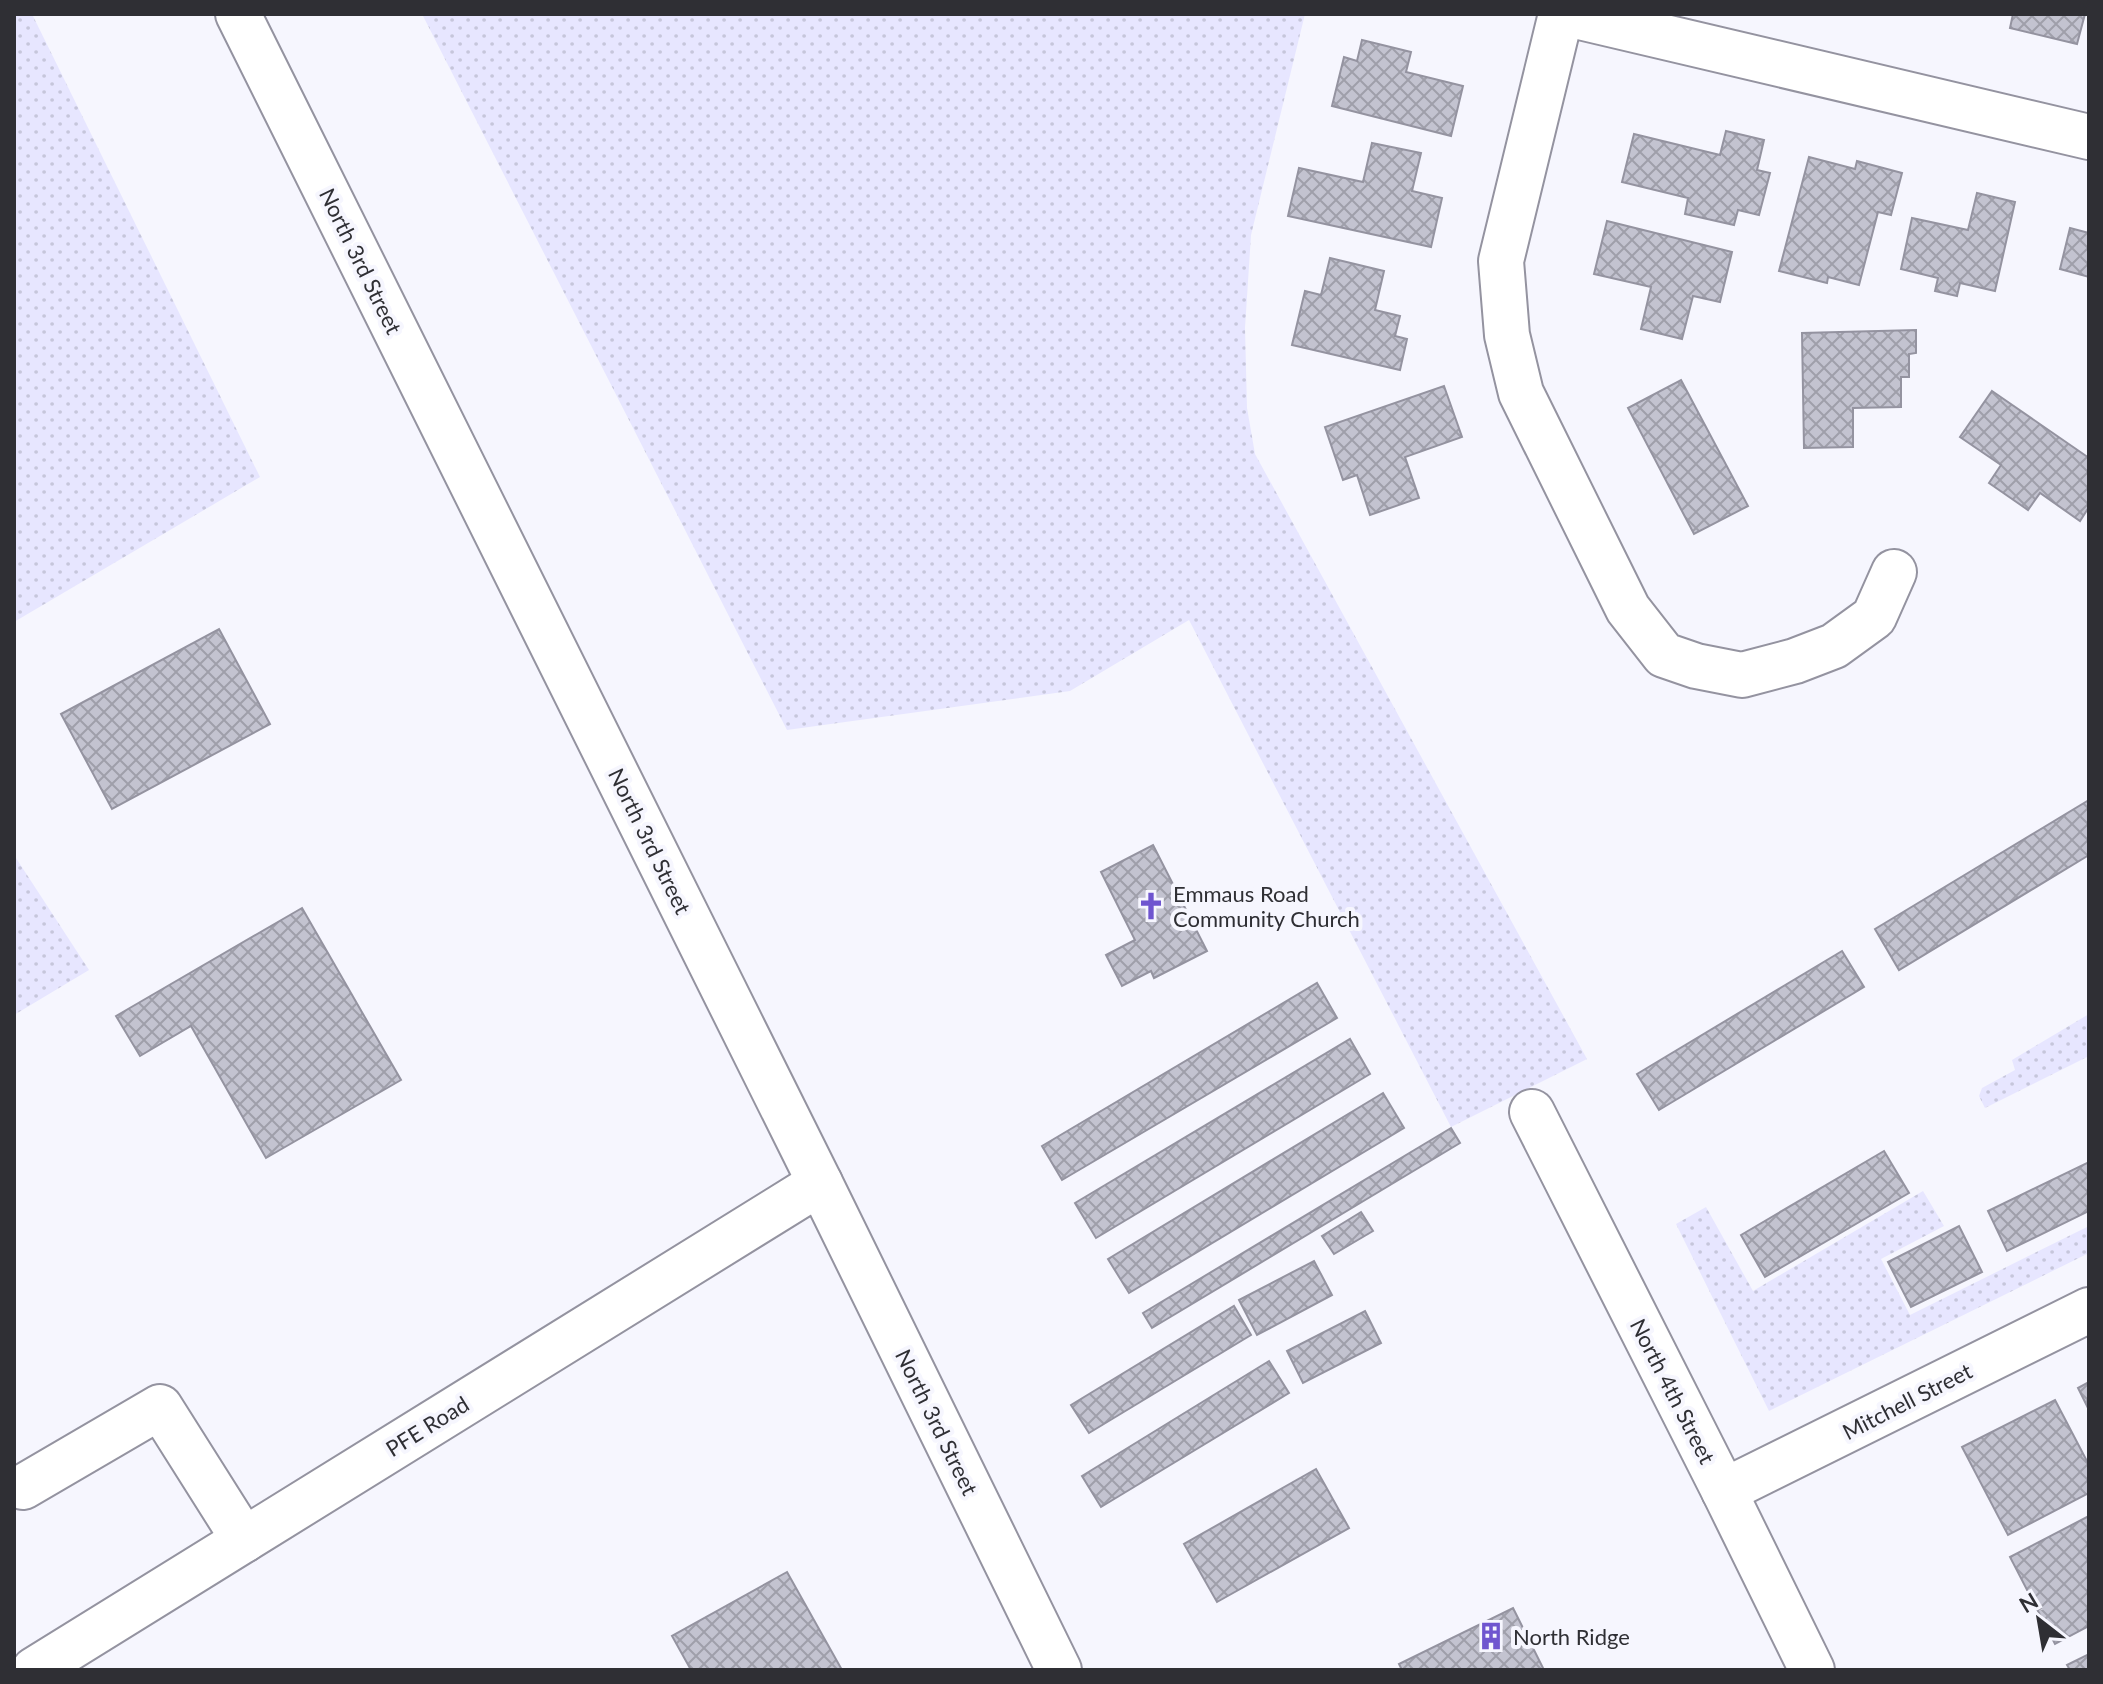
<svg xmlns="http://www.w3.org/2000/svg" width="2103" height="1684" font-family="Lato,sans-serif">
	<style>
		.grass { fill: url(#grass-dots) }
		.building { fill: url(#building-cross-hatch); stroke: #9493a0; stroke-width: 2 }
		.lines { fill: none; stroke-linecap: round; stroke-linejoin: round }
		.minor-casing { stroke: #9493a0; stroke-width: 48 }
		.major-casing { stroke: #9493a0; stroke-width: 48 }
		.minor { stroke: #fff; stroke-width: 44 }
		.major { stroke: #fff; stroke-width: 44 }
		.labels { text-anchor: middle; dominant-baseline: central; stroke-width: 8; stroke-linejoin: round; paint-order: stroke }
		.street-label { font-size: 22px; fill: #2f2f34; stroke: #f6f6fe }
		.poi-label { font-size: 22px; fill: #2f2f34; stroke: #f6f6fe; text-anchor: start }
	</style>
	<defs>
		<pattern id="grass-dots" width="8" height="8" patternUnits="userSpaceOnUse" patternTransform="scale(2)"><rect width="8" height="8" fill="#e7e6ff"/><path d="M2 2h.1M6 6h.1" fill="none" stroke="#c6c6db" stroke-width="1.8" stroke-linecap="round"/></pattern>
		<pattern id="building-cross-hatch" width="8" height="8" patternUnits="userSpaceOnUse" patternTransform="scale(2)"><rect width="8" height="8" fill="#c3c3d0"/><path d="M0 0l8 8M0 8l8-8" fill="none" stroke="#9f9faa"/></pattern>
	</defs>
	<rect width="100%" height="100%" fill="#f6f6fe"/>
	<!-- grass -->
	<g class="grass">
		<path d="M14,14h18l228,463 -246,145z"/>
		<path d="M422,14h883l-54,221 -6,93 2,80 8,46 332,605 -136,68 -262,-507 -119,71 -283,39z"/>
		<path d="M14,855l75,115 -75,45z"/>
		<path d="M2089,1014v42l-104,52 -6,-12 3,-8 33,-18 -3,-10z"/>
		<path d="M1923,1191l21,35 -63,33 29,56 179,-89v27l-320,158 -93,-187 30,-17 47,84z"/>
	</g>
	<!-- building -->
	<g class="building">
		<path d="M2013,14h72l-8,30 -67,-16z"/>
		<path d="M1362,40l49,12 -5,20 57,14 -12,50 -119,-30 12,-49 13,4z"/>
		<path d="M1726,131l38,9 -7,30 13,3 -11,42 -21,-5 -4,15 -49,-11 3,-16 -66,-16 12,-48 86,21z"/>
		<path d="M1372,143l49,10 -9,38 30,7 -11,49 -143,-31 11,-48 64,14z"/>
		<path d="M1809,157l46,12 2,-8 45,12 -11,42 -13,-3 -19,73 -31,-8 -1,6 -48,-12z"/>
		<path d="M1977,193l38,9 -20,89 -35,-8 -3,13 -22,-5 3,-13 -37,-9 11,-51 56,12z"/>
		<path d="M1607,221l125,31 -12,50 -27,-6 -11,43 -41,-10 10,-42 -57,-13z"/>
		<path d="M2070,228l19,5v44l-29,-8z"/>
		<path d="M1330,258l54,13 -9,39 25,6 -5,20 12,3 -7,31 -108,-25 13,-54 16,4z"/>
		<path d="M1916,330v23l-7,1v23h-8v30l-48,1v39l-49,1 -2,-115z"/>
		<path d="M1681,380l67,126 -54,28 -66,-126z"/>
		<path d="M1444,386l18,51 -57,20 14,41 -49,17 -13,-40 -14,5 -18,-53z"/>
		<path d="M1992,391l97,67v49l-9,14 -40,-28 -12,17 -39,-27 12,-18 -41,-28z"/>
		<path d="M219,629l51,95 -158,85 -51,-95z"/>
		<path d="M2089,800v55l-190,115 -24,-41z"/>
		<path d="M1153,845l54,106 -53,27 -3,-7 -29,15 -16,-31 29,-15 -34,-68z"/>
		<path d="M302,908l99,172 -135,78 -75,-132 -51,30 -24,-40z"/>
		<path d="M1842,951l22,36 -205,123 -22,-36z"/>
		<path d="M1317,983l20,35 -275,162 -20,-34z"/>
		<path d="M1350,1039l20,35 -274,164 -21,-35z"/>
		<path d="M1383,1093l21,35 -275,165 -21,-34z"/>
		<path d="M1451,1128l9,15 -308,185 -9,-15z"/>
		<path d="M1884,1151l25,42 -144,84 -24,-42z"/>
		<path d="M2089,1162v49l-82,40 -19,-40z"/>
		<path d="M1361,1212l12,19 -39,23 -12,-18z"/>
		<path d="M1959,1226l23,46 -71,35 -23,-45z"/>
		<path d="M1314,1261l18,34 -75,40 -18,-35z"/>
		<path d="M1234,1306l17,29 -162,98 -18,-28z"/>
		<path d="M1365,1311l16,32 -78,40 -16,-32z"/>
		<path d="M1269,1361l20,32 -188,114 -19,-31z"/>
		<path d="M2089,1382v28l-11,-22z"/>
		<path d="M2055,1400l34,65v28l-81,42 -46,-88z"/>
		<path d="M1316,1469l33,59 -132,74 -33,-58z"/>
		<path d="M2089,1516v110l-34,18 -45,-87z"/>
		<path d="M787,1572l55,98h-151l-19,-34z"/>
		<path d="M1513,1608l31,62h-142l-3,-6z"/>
		<path d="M2089,1654v16h-19l-3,-5z"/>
	</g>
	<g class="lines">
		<defs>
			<g id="minor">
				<path d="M1561,14l-60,247 6,74 14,58 107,216 36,46 32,11 46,9 53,-14 39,-15 40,-29 20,-45"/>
				<path d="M1567,14l522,123"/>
				<path d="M1532,1112l192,379 88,179"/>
				<path d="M23,1487l137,-80 84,133"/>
				<path d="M1724,1491l365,-181"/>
				<path d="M34,1670l786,-487"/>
			</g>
			<path id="major" d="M238,14l582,1169 239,487"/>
		</defs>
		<!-- minor casing -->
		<use href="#minor" class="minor-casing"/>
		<!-- major casing -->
		<use href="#major" class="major-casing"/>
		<!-- minor -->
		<use href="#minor" class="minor"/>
		<!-- major -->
		<use href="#major" class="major"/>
	</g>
	<!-- icons -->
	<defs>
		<symbol id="church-bare" viewBox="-9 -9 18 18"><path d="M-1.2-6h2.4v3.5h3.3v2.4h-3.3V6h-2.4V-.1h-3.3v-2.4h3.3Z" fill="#6f55cf" stroke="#f6f6fe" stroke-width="2.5" paint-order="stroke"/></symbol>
		<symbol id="building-bare" viewBox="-9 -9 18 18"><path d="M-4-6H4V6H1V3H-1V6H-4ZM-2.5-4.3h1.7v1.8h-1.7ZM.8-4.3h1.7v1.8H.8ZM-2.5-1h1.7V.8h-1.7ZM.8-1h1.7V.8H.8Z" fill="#6f55cf" stroke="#f6f6fe" stroke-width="2.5" paint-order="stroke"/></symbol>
	</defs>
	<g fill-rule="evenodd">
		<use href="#church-bare" x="1131" y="886" width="40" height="40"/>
		<use href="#building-bare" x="1471" y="1616" width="40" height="40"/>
	</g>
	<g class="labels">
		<!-- street labels -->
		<g class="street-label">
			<text transform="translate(361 261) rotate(64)">North 3rd Street</text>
			<text transform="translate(650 841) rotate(64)">North 3rd Street</text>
			<text transform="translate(1673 1391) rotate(63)">North 4th Street</text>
			<text transform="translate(1907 1401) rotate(-27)">Mitchell Street</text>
			<text transform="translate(937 1422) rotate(64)">North 3rd Street</text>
			<text transform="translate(427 1426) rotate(-32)">PFE Road</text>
		</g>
		<!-- poi labels -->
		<g class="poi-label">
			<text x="1173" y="893">Emmaus Road<tspan x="1173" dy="25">Community Church</tspan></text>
			<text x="1513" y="1636">North Ridge</text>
		</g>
	</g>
	<!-- border -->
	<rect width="2103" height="1684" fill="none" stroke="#2f2f34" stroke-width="32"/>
	<!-- north arrow -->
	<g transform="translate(2039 1620) rotate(329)" stroke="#f6f6fe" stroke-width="6" paint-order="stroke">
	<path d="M0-6L14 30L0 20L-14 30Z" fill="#2f2f34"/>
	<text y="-12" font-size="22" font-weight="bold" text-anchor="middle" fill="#2f2f34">N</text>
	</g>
</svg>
